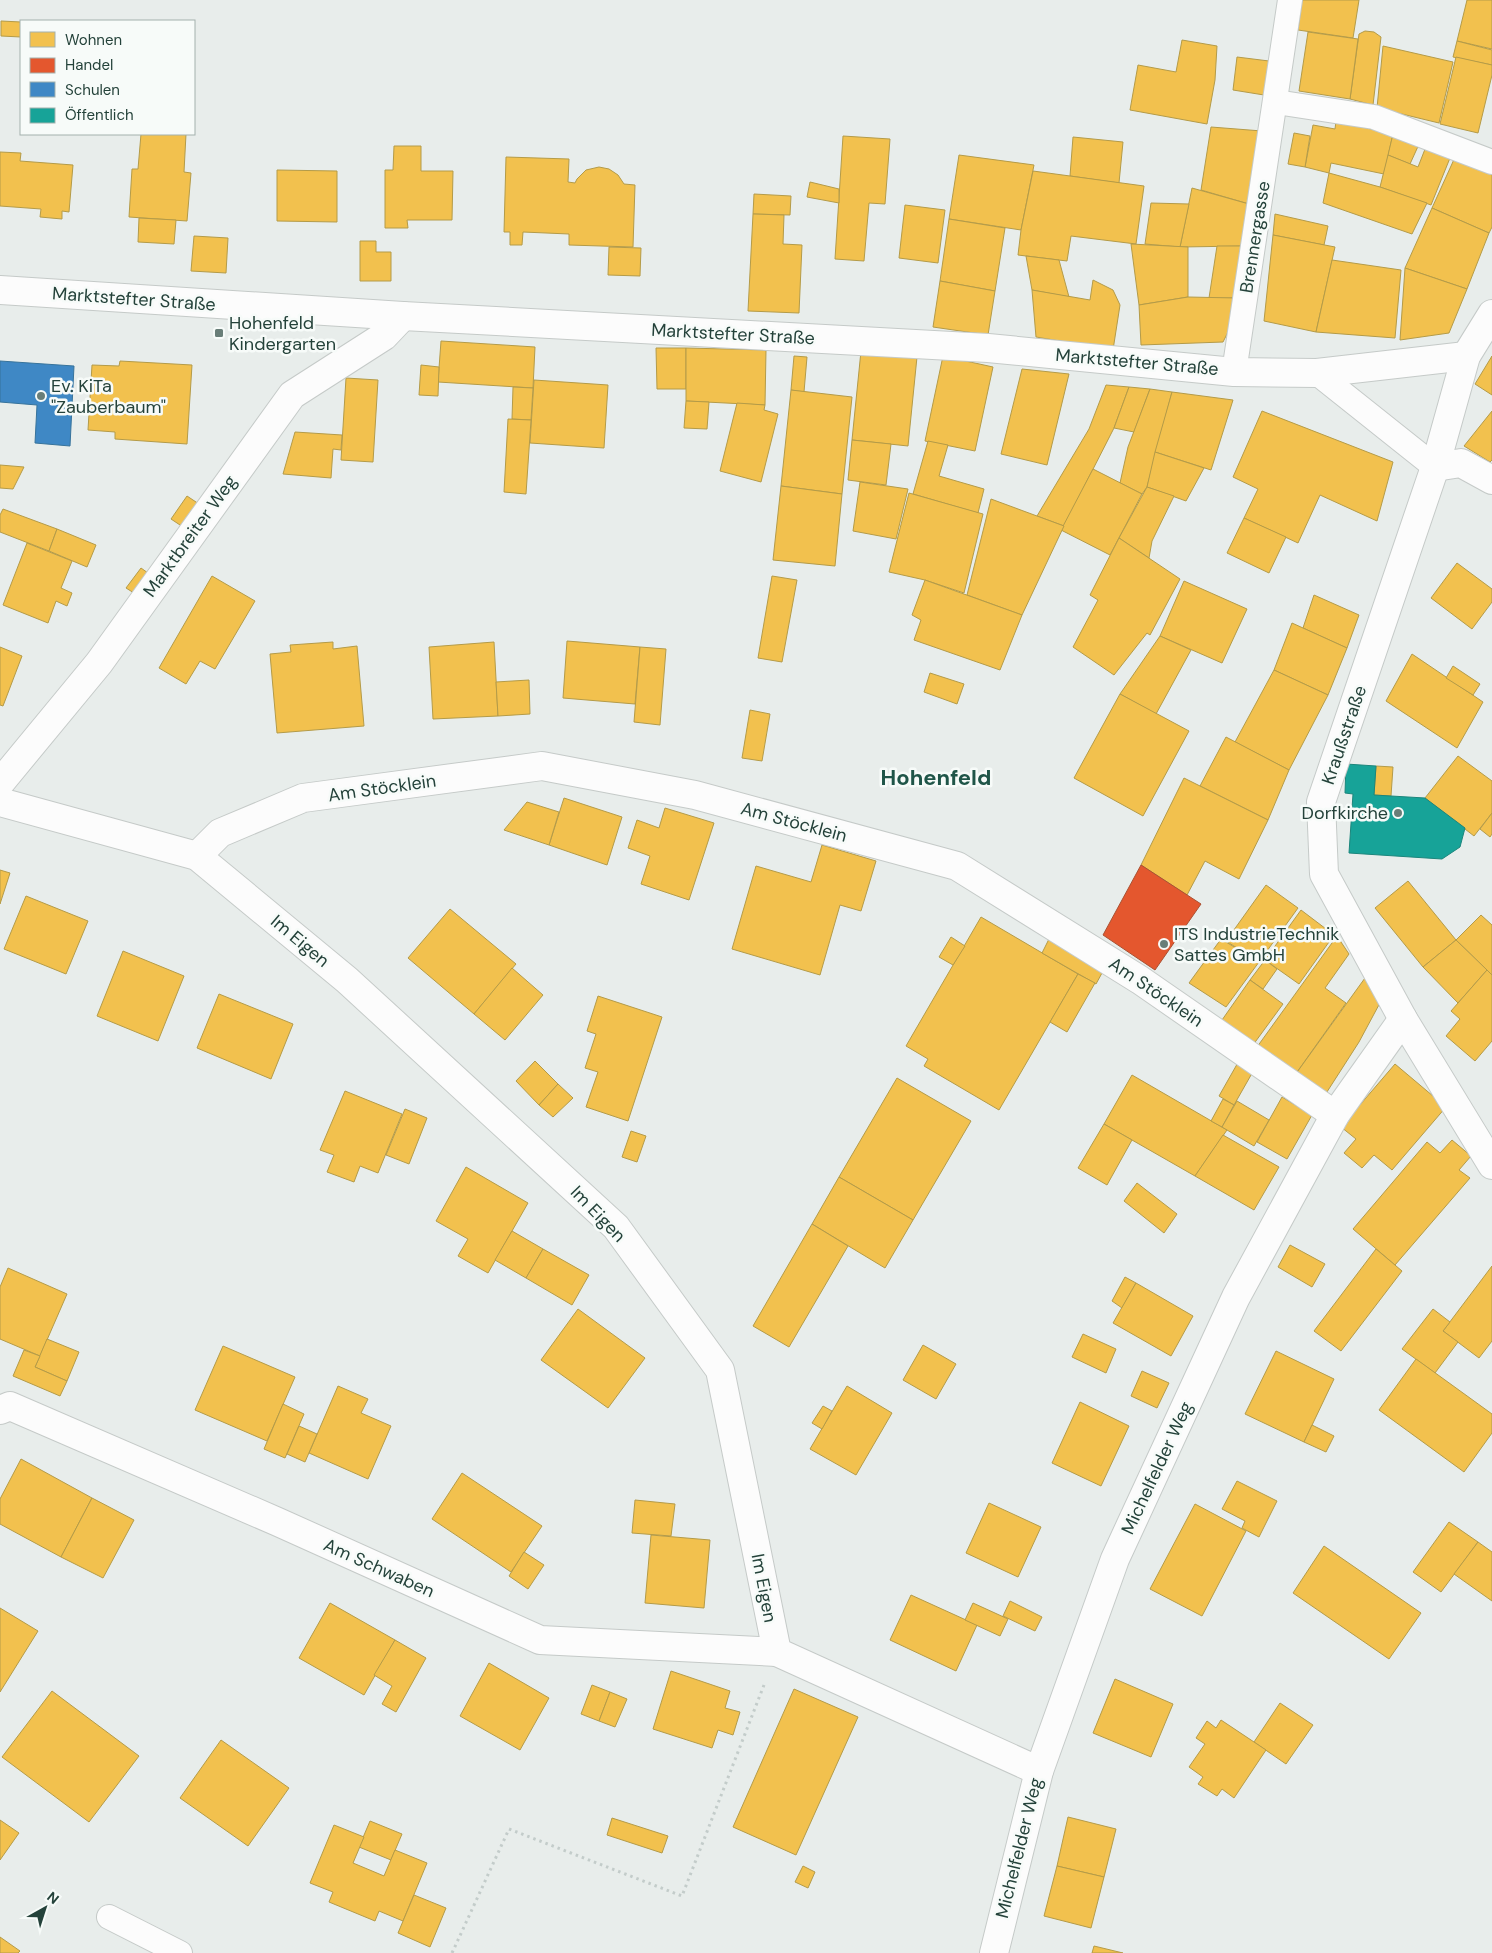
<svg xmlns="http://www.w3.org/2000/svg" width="1492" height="1953" font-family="'DM Sans',sans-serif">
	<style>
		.homes { fill: #f2c14e; stroke: #b49b48 }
		.shops { fill: #e4572e; stroke: #aa5132 }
		.schools { fill: #3f88c5; stroke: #37739b }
		.public { fill: #17a398; stroke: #1b867c }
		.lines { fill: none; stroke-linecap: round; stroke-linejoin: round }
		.lane-casing { stroke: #c5cac8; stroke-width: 26 }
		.street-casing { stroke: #c5cac8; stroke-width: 30 }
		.path { stroke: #c3ccca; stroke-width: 3; stroke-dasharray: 2.5 4; stroke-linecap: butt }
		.lane { stroke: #fcfcfc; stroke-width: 24 }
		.street { stroke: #fcfcfc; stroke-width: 28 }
		.poi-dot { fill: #697e78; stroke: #f7fbf9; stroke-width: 2 }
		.labels { text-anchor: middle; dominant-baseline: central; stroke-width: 5; stroke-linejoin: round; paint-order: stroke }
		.street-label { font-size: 18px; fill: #24423a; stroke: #f7fbf9 }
		.poi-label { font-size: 18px; fill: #24423a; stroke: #f7fbf9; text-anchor: start }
		.district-label { font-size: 22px; font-weight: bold; fill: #1f5548; stroke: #f7fbf9 }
	</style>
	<rect width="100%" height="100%" fill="#e8edeb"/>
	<!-- homes -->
	<g class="homes">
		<path d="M1302,0h57l-6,38 -55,-8z"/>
		<path d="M1467,0h25v49l-35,-8z"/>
		<path d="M1,21l20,1v15l-20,-1z"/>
		<path d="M1365,31l9,1 7,5 -8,68 -23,-6 9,-65z"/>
		<path d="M1308,32l50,7 -8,60 -51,-8z"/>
		<path d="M1182,40l35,6 -2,34 -8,44 -77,-14 8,-45 38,7z"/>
		<path d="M1457,41l35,9v15l-39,-8z"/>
		<path d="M1383,46l70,16 -14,61 -62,-15z"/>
		<path d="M1237,57l32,4 -5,34 -31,-5z"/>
		<path d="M1456,57l36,8v10l-14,58 -38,-9z"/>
		<path d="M1336,121l57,13 -9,40 -53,-11 -2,10 -24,-6 8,-42 22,4z"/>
		<path d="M1211,127l51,4 -13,73 -48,-14z"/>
		<path d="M1294,133l16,3 -5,31 -17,-3z"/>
		<path d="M141,134h45l-2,38 7,1 -4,48 -58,-4 3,-48h6z"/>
		<path d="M1393,134l27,8 -10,22 -22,-9z"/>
		<path d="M843,136l47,3 -5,65 -16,-1 -5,58 -29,-2z"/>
		<path d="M1073,137l50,5 -4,41 -49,-7z"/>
		<path d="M1427,144l25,9 -21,52 -51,-18 8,-32 30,12z"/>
		<path d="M394,146h27v25h32l-1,49h-45l1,8h-23v-58h8z"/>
		<path d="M0,152l21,1 -1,8 53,4 -4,47 -7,-1v8l-22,-2 1,-8 -41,-3z"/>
		<path d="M959,155l75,10 -13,65 -72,-11z"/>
		<path d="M1456,155l36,19v53l-3,6 -57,-25z"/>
		<path d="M506,157l63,2 -1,23 7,1 2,-4 9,-9 13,-3 10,2 9,6 6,9 11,1 -2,62 -64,-2v-11l-46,-2 -1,13h-12v-13h-6z"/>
		<path d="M277,170l60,1v51l-60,-1z"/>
		<path d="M1033,171l111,15 -8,58 -65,-8 -4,25 -49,-6 3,-25z"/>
		<path d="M1329,173l51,14 47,16 -15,31 -89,-31z"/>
		<path d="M810,182l29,7v14l-32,-6z"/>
		<path d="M1192,188l57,16 -5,42 -64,1z"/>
		<path d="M754,194l37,2 -1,19 -37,-1z"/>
		<path d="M1151,203l38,1 -9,43 -35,-3z"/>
		<path d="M905,205l40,5 -7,53 -39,-5z"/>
		<path d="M1432,208l57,25 -22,56 -62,-21z"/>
		<path d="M753,214l31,1 -1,29 19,1 -3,68 -51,-2z"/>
		<path d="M1275,214l53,12 -4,19 -51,-10z"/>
		<path d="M139,218l37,2 -2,24 -36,-2z"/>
		<path d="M949,219l56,9 -10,63 -55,-10z"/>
		<path d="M1273,235l62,12 -19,85 -52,-11z"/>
		<path d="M194,236l34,2 -2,35 -35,-2z"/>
		<path d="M360,241h16v11h15v29h-31z"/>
		<path d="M1131,244l57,3v50l-49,8z"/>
		<path d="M1217,246h27l-8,52h-27z"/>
		<path d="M609,247l32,1 -1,28 -32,-1z"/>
		<path d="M1026,256l33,4 10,37 -37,-7z"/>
		<path d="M1332,260l69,10 -6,68 -79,-6z"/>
		<path d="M1405,268l62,21 -18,44 -49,7z"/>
		<path d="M1093,280l20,10 7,15 -7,45 -77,-13 -4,-47 58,10z"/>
		<path d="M940,281l55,10 -7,44 -55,-8z"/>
		<path d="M1188,297l48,1 -3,24 -10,20 -82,3 -2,-40z"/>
		<path d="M441,341l94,6 -2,41 -95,-6z"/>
		<path d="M656,348h30v41h-29z"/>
		<path d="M686,348l80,2 -1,55 -79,-4z"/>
		<path d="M861,351l56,6 -9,89 -56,-6z"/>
		<path d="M794,356l13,1 -3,35 -13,-2z"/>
		<path d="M943,356l50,11 -18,84 -50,-10z"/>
		<path d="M1492,356v39l-17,-11z"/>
		<path d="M120,361l72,4 -5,79 -72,-5v-7l-27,-2 4,-65 27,1z"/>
		<path d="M421,365l18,2 -1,29 -19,-1z"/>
		<path d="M1022,369l47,5 -22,91 -46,-11z"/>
		<path d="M346,378l32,2 -5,82 -32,-2z"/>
		<path d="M534,380l74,5 -4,63 -74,-5z"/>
		<path d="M1106,385l23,2 -15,41 -50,98 -27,-10 52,-87z"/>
		<path d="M513,387l20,1 -2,32 -19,-1z"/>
		<path d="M1129,387l21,2 -16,43 -20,-4z"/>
		<path d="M1150,389l22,3 -25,95 -5,7 -22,-11 8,-36z"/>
		<path d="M791,390l61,7 -10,97 -61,-8z"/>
		<path d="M1172,392l61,8 -22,70 -56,-18z"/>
		<path d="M686,401l23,1 -2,27 -23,-1z"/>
		<path d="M737,403l28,2 -1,5 14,4 -17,68 -41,-11z"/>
		<path d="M1262,411l131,51 -16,59 -57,-26 -22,48 -54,-25 14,-29 -25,-12z"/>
		<path d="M1492,411v49l-2,2 -26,-16z"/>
		<path d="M508,419l23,1 -5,74 -22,-2z"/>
		<path d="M295,432l47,3 -1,15 -8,-1 -2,29 -48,-4z"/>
		<path d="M852,440l39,4 -5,41 -38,-5z"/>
		<path d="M928,441l20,4 -9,31 45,13 -6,24 -65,-19z"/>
		<path d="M1155,452l49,16 -18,33 -39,-14z"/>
		<path d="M0,465l24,2 -11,22 -13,-1z"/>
		<path d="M1093,469l49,25 -32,61 -49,-25z"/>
		<path d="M860,482l48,7 -12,50 -43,-8z"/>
		<path d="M781,486l61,8 -7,72 -62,-6z"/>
		<path d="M1147,487l27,9 -22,45 -3,17 -30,-20z"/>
		<path d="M909,493l74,21 -19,79 -39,-13 -36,-8z"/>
		<path d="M187,496l12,8 -16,23 -12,-8z"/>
		<path d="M991,499l73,27 -42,89 -55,-20z"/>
		<path d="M3,509l54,20 -8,22 -49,-19v-17z"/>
		<path d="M1244,518l42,19 -17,36 -42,-20z"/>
		<path d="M57,529l39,16 -9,22 -38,-16z"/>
		<path d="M1119,538l61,41 -30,56 -3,-2 -33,42 -41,-28 25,-47 -8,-5z"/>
		<path d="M27,543l45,18 -11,27 11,5 -5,13 -11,-5 -8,22 -45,-18z"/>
		<path d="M1457,563l35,26v13l-20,27 -41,-31z"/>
		<path d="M141,568l7,5 -14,20 -8,-5z"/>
		<path d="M212,576l43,25 -40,68 -15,-8 -14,23 -27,-16z"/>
		<path d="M772,576l25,4 -15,82 -24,-4z"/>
		<path d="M925,580l97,35 -22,55 -86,-30 7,-20 -9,-5z"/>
		<path d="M1184,581l63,28 -25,54 -62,-27z"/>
		<path d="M1314,595l45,20 -12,33 -44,-20z"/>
		<path d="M1292,623l55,25 -19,47 -54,-25z"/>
		<path d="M1160,636l31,14 -35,64 -36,-20z"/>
		<path d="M567,641l73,6 -5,57 -72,-6z"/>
		<path d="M333,642v7l24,-3 7,80 -87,7 -7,-79 21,-2 -1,-7z"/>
		<path d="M494,642l4,74 -65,3 -4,-72z"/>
		<path d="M0,647l22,9 -19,50 -3,-1z"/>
		<path d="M640,647l26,2 -6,76 -26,-3z"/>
		<path d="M1412,654l71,48 -26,46 -71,-47z"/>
		<path d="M1453,666l27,18 -7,11 -27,-17z"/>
		<path d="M1274,670l54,25 -39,75 -54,-28z"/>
		<path d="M930,673l34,11 -7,20 -33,-12z"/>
		<path d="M529,680l1,34 -32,2 -2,-34z"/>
		<path d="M1120,694l69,37 -46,85 -69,-38z"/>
		<path d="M750,710l20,4 -8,47 -20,-3z"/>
		<path d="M1226,737l63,33 -21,50 -68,-34z"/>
		<path d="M1458,756l34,25v32l-18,23 -49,-38z"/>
		<path d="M1376,766l17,1 -2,29 -17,-1z"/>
		<path d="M1184,778l84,42 -29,59 -34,-18 -18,34 -46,-30z"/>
		<path d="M564,798l58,19 -15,48 -58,-20z"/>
		<path d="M527,802l32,10 -10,33 -45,-15z"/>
		<path d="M665,808l49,15 -25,77 -48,-16 9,-28 -22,-8 9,-28 22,8z"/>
		<path d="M1492,813v21l-2,3 -10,-8z"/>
		<path d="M822,845l54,16 -15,50 -21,-6 -20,70 -88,-26 24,-83 55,16z"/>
		<path d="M0,870l10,3 -10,31z"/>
		<path d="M1408,881l48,59 -33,27 -48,-59z"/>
		<path d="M1266,885l32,23 -39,54 -33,-21z"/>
		<path d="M26,896l62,25 -22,53 -62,-25z"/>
		<path d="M450,909l66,55 -42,50 -66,-56z"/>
		<path d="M1301,910l33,25 -35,49 -34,-24z"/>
		<path d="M1481,915l11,10v50l-36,-35z"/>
		<path d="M981,917l97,57 -79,136 -75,-44 4,-7 -22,-13z"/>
		<path d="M1051,935l51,38 -6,11 -54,-31z"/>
		<path d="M1337,936l12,18 -24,34 21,15 -51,72 -38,-28z"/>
		<path d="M951,937l14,9 -12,19 -14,-8z"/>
		<path d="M1221,939l38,23 -33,45 -37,-24z"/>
		<path d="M1456,940l31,30 -29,33 -35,-36z"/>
		<path d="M123,951l61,25 -26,65 -61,-25z"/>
		<path d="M1265,960l12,9 -14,20 -13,-9z"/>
		<path d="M512,968l31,27 -38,45 -31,-26z"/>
		<path d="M1487,970l5,5v66l-17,20 -29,-25 14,-17 -9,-8z"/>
		<path d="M1078,974l17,9 -28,49 -17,-10z"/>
		<path d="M1365,978l16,23 -22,41 -34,53 -30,-20z"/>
		<path d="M1250,980l33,24 -30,41 -31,-25z"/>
		<path d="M219,994l74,30 -22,55 -74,-31z"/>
		<path d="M598,996l64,21 -34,104 -42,-14 12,-35 -13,-4 11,-34 -9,-3z"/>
		<path d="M1240,1059l15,9 -21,37 -15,-9z"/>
		<path d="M535,1061l23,23 -19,21 -23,-24z"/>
		<path d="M1395,1064l51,43 -54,63 -18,-15 -12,13 -18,-15 12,-14 -15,-12z"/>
		<path d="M1132,1075l95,55 -32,46 -91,-52z"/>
		<path d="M897,1078l74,43 -58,99 -74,-43z"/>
		<path d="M558,1084l15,14 -20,19 -14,-12z"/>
		<path d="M345,1091l57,23 -24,59 -18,-7 -6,16 -27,-10 7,-17 -14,-5z"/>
		<path d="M1282,1097l30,18 -25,44 -30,-17z"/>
		<path d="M1223,1099l11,6 -12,22 -11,-6z"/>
		<path d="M1237,1101l32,19 -15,26 -32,-19z"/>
		<path d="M405,1109l22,9 -18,46 -23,-9z"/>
		<path d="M1104,1124l28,16 -25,45 -29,-17z"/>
		<path d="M631,1131l15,5 -9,26 -15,-5z"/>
		<path d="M1223,1135l56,32 -25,43 -59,-34z"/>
		<path d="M1452,1140l19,16 -12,14 11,8 -75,87 -42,-36 74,-87 13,11z"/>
		<path d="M466,1167l62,36 -40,70 -30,-17 10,-17 -32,-18z"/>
		<path d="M839,1177l74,43 -28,48 -73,-44z"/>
		<path d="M1137,1183l40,31 -13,19 -40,-32z"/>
		<path d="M812,1224l36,22 -59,101 -36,-21z"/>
		<path d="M512,1231l31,18 -17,29 -31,-18z"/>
		<path d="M1290,1245l35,19 -13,23 -34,-20z"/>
		<path d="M543,1249l46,26 -17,30 -46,-27z"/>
		<path d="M1376,1249l26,22 -61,80 -27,-20z"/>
		<path d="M1492,1266v75l-13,17 -36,-27z"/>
		<path d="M8,1268l59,26 -27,62 -40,-17v-52z"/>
		<path d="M1125,1277l11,6 -14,25 -10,-7z"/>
		<path d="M1136,1283l57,33 -22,40 -58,-33z"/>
		<path d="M578,1309l67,49 -37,50 -67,-48z"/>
		<path d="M1433,1309l17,13 -7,9 15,11 -23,31 -33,-24z"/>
		<path d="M1083,1334l33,15 -10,24 -34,-16z"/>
		<path d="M47,1339l32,13 -12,29 -32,-14z"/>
		<path d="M923,1345l33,19 -20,35 -33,-19z"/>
		<path d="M223,1346l72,31 -28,64 -72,-31z"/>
		<path d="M24,1350l16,6 -5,11 32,14 -7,15 -47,-20z"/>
		<path d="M1276,1351l58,28 -30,63 -59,-28z"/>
		<path d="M1416,1359l76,55v19l-28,39 -85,-62z"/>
		<path d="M1142,1371l27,12 -12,25 -26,-12z"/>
		<path d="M338,1386l30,13 -7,14 30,13 -23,53 -59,-26z"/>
		<path d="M847,1386l45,27 -36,62 -46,-26z"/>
		<path d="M1080,1402l49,24 -28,60 -49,-23z"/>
		<path d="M283,1404l21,10 -19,44 -21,-9z"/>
		<path d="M823,1406l9,5 -10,18 -10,-6z"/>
		<path d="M1312,1425l22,11 -8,16 -22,-10z"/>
		<path d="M299,1426l18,8 -12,28 -18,-8z"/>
		<path d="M21,1459l71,39 -31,59 -61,-33v-25z"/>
		<path d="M462,1473l80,53 -31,46 -79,-53z"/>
		<path d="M1237,1481l40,20 -18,36 -17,-9 3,-7 -23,-12z"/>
		<path d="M92,1498l42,22 -31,58 -42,-21z"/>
		<path d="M635,1500l40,4 -4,32 -39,-3z"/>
		<path d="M989,1503l52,24 -23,50 -52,-24z"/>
		<path d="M1195,1504l51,27 -44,85 -52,-27z"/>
		<path d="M1449,1522l29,20 -37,50 -28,-20z"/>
		<path d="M651,1535l59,5 -6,68 -59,-5z"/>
		<path d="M1478,1542l14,10v49l-38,-27z"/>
		<path d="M1324,1546l97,67 -32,46 -96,-66z"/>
		<path d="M524,1552l20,13 -16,24 -19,-13z"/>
		<path d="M911,1595l66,30 -21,46 -66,-31z"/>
		<path d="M1010,1601l32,16 -7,14 -32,-15z"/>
		<path d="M330,1603l65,37 -31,55 -65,-37z"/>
		<path d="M973,1603l35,16 -8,17 -35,-16z"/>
		<path d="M0,1608l38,23 -38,61z"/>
		<path d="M395,1640l31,18 -30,54 -14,-8 10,-18 -18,-11z"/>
		<path d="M489,1663l60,35 -29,52 -60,-34z"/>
		<path d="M671,1671l59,20 -5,17 15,4 -7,23 -15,-5 -6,18 -59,-19z"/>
		<path d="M1115,1679l58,25 -22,53 -58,-24z"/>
		<path d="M592,1685l18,7 -11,29 -18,-7z"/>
		<path d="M794,1689l64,28 -62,138 -63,-28z"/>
		<path d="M52,1691l87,65 -50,66 -87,-65z"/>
		<path d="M610,1692l17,7 -12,28 -16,-6z"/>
		<path d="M1280,1703l33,22 -27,39 -32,-22z"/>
		<path d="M1221,1720l45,30 -32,48 -12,-9 -5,7 -19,-12 5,-7 -14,-10 16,-23 -9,-6 11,-17 9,7z"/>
		<path d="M221,1740l68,48 -41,58 -68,-48z"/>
		<path d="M1068,1817l48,12 -12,48 -47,-11z"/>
		<path d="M612,1818l56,18 -6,17 -55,-18z"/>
		<path d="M0,1820l19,13 -19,27z"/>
		<path d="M370,1821l32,13 -11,26 -32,-13z"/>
		<path d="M334,1825l30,12 -11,26 31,13 11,-26 32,13 -24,58 -24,-10 -4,10 -46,-19 4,-10 -23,-9z"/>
		<path d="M803,1866l12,6 -7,16 -13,-6z"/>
		<path d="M1057,1866l47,11 -13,51 -47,-12z"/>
		<path d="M414,1895l32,13 -16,39 -32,-14z"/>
		<path d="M0,1937l20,14 -2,2h-18z"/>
		<path d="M1094,1946l29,7h-31z"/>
	</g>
	<!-- shops -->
	<path class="shops" d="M1141,865l60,39 -46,66 -52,-35z"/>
	<!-- schools -->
	<path class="schools" d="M0,361l74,5 -4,80 -35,-3 2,-38 -37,-3z"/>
	<!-- public -->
	<path class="public" d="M1346,764l30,2 -2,29 51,3 40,30 -5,19 -18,12 -93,-6 4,-59 -8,-1z"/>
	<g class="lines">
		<defs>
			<g id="lane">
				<path d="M1276,102l98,15 118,45"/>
				<path d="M1234,372l56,-372"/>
				<path d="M1317,373l118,94"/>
				<path d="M109,1917l71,36"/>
			</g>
			<g id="street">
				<path d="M0,290l403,26 585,32 246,24 83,1 149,-17"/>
				<path d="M1492,314l-26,42 -31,111 -114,335 3,72 79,145 89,146"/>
				<path d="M1435,467l26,-4 31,17"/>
				<path d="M0,783l99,-120 193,-268 92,-59 19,-20"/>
				<path d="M0,802l197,54 150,124 269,247 104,143 57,282 262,119"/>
				<path d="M197,856l23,-23 83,-35 239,-32 153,29 262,71 183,114 195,135"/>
				<path d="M0,1410l10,-4 268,116 262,118 237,12"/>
				<path d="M994,1953l45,-182 76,-212 121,-262 99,-182 68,-96"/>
			</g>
		</defs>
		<!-- lane casing -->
		<use href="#lane" class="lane-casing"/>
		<!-- street casing -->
		<use href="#street" class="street-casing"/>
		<!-- path -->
		<path class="path" d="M452,1953l57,-124 173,67 82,-211"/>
		<!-- lane -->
		<use href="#lane" class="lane"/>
		<!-- street -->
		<use href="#street" class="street"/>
	</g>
	<!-- markers -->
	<g class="poi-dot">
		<rect x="214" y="328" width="10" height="10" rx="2.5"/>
		<circle cx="41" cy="396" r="5"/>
		<circle cx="1398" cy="813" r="5"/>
		<circle cx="1164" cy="944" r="5"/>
	</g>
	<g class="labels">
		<!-- street labels -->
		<g class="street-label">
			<text transform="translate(1255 237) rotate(-81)">Brennergasse</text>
			<text transform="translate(134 299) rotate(4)">Marktstefter Straße</text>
			<text transform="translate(733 334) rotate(3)">Marktstefter Straße</text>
			<text transform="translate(1137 362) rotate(5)">Marktstefter Straße</text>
			<text transform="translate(190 536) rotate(-54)">Marktbreiter Weg</text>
			<text transform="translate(1344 735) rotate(-71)">Kraußstraße</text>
			<text transform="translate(382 788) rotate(-8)">Am Stöcklein</text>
			<text transform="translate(794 822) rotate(15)">Am Stöcklein</text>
			<text transform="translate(300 941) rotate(40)">Im Eigen</text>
			<text transform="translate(1156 992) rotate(34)">Am Stöcklein</text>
			<text transform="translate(598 1214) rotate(46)">Im Eigen</text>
			<text transform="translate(1157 1468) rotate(-65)">Michelfelder Weg</text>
			<text transform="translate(379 1568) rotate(24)">Am Schwaben</text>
			<text transform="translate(764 1588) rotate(79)">Im Eigen</text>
			<text transform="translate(1019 1848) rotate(-76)">Michelfelder Weg</text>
		</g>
		<!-- poi labels -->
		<g class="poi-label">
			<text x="229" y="323">Hohenfeld<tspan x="229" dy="21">Kindergarten</tspan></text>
			<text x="51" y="386">Ev. KiTa<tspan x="51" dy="21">"Zauberbaum"</tspan></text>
			<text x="1388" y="813" text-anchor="end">Dorfkirche</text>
			<text x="1174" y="934">ITS IndustrieTechnik<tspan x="1174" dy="21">Sattes GmbH</tspan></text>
		</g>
		<!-- district labels -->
		<g class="district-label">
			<text x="936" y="777">Hohenfeld</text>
		</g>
	</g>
	<!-- legend -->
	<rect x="20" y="20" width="175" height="115" fill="#f7fbf9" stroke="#a3b1ad"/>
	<rect x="30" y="32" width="25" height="15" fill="#f2c14e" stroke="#a3b1ad"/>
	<text x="65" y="45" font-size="15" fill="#24423a">Wohnen</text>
	<rect x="30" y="58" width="25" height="15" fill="#e4572e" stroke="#a3b1ad"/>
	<text x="65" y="70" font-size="15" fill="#24423a">Handel</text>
	<rect x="30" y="82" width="25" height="15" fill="#3f88c5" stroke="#a3b1ad"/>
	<text x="65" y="95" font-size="15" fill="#24423a">Schulen</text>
	<rect x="30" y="108" width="25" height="15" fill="#17a398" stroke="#a3b1ad"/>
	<text x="65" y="120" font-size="15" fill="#24423a">Öffentlich</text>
	<!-- north arrow -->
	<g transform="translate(45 1908) rotate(39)" stroke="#f7fbf9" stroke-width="4" paint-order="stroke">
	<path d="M0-4L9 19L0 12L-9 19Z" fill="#24423a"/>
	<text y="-8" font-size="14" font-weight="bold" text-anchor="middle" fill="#24423a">N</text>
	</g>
</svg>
